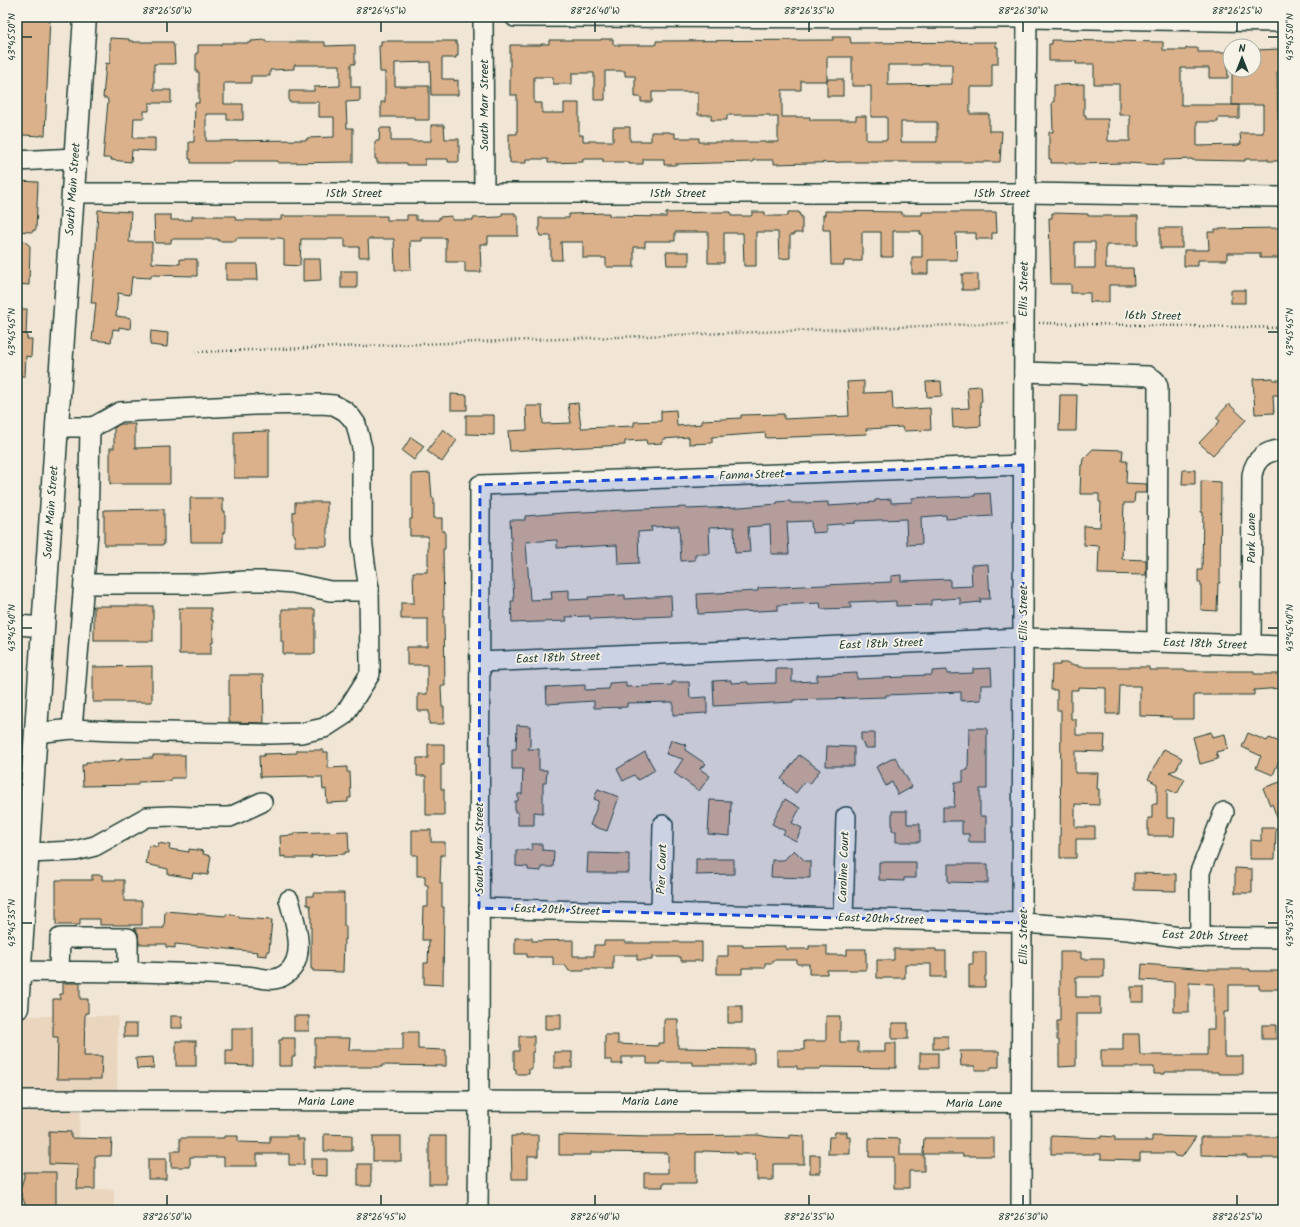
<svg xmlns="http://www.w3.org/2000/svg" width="1300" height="1227" font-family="Kalam,sans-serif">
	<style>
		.built { fill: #ead6bf }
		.building { fill: #dab18b; stroke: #1f3d34; fill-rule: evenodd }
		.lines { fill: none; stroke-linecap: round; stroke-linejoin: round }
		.minor-casing { stroke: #1f3d34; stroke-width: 22 }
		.major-casing { stroke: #1f3d34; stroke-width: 25 }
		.path { stroke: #1f3d34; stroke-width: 2.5; stroke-dasharray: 1 3; stroke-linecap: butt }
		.minor { stroke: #f7f3e8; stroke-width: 19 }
		.major { stroke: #f7f3e8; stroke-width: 22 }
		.marked { fill: #1d4ed8; fill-opacity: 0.2; stroke: #1d4ed8; stroke-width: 3; stroke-dasharray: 8 5; stroke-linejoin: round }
		.ticks { fill: none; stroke: #1f3d34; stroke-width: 1.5 }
		.labels { text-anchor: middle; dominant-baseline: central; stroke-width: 3.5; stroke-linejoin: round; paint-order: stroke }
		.street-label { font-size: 12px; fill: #1f3d34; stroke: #f7f3e8 }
		.neatline { fill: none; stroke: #1f3d34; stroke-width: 1.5 }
		.ticks-label { font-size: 10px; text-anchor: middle; fill: #1f3d34 }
	</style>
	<rect width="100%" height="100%" fill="#f1e6d5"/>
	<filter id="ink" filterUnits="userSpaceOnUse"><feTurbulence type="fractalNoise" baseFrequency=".025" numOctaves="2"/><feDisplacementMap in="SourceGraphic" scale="8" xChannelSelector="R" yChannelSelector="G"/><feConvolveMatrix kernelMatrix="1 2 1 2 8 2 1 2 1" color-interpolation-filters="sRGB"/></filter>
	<g filter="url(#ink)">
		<!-- built -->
		<path class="built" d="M17,1016h101l-1,85h-46l9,10 -3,79 37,-1v21h-97z"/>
		<!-- building -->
		<g class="building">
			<path d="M22,17h28l-5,118h-4v1l-18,-1v-1l-6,-1 2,-46h-2v-64l4,-1z"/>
			<path d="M833,37h17l1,6 145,-1v5h2v17h-6v23h-22v27h19v17h13l-2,31h-153l-73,2v-4h-21v2l-78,2v1h-11v-6h-21v5h-14v-2h-26v-3h-20v3l-35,1v-4h-22v4h-16v-5h-1v-24h8v-39h-7v-50h31v-1h8v-4h52v-1h12v5l3,1h39l1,-1v-3l177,-1zM827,57h25v29h19v31h16v23h-21v-24h-10v4h-46v-3h-28v-27h19v-9h26zM922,64h30v20l-64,1v-20h34zM605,71h20v5h10v21h6v5h11v-10h46v23h13v5h16v-5h43v2h8v25h-79v-4h-24v-5h-5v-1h-19v9h-21v-14h-17v14h-30v-6h-4v-32h-15v10h-22v-10h-8v-26h19v7h19v-11h22v27h11zM901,122h36v20h-36z"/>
			<path d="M110,38l19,1v2h4v1h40v3h1l1,19h-21v26h17v13h-22v8h-5v7h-10l-1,20h22v13l-23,-1 -1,12 -20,-2 1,-2h-9l5,-57 -1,-3h-4l3,-35 3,1 1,-2z"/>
			<path d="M266,40v2h59v4l30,-1v19h-4v23h9v14l-14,1 1,26h6v34l-75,1v-2h-45v2h-42v-4h-2v-17h5l1,-39h4v-31h-3v-19h2v-8h23v-2h30v-2zM294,65h46v21l-26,1v4h-25v11h30v15h15v20l-27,1v2l-101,1v-27h21v6h16v-16h-19v-21h27v-7h19v-6l24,-1z"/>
			<path d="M1052,40l111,2v8h23v-2h12v4h29l1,26h-19v-10h-28v37h58v13h-21v4h-21v24l42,-1v-1h2l-1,-11h23v-28h-31v-35h22v-20l29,-1v23h-6l1,48h3v29h2v12h-15v-2h-23v2l-53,-1v-1l-27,1 -2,1v4l-37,-2 -51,1v-1h-24v-4h-2v-27h4l-1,-30h2v-17l30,-1v31h2v4h22v22h22v-26h-11v-31h-25v-20h-18v-3h-27v-17h3z"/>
			<path d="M381,41h75v3h2v12h-2v2h-14v21h12v2l4,-1v15h-27l-1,-33 -35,1v23h34v34h-15v-3h-33v-15h4v-30h-5l-1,-26h2z"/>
			<rect x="827" y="79" width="16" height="17"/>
			<path d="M431,125h13l1,14h14v23h-11v-3h-23v6h-18v-2h-30v-4h-2v-18h4l1,-13h11v13h40z"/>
			<path d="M17,181l21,1 -2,48h-3v2l-16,-1z"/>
			<path d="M98,210l33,2 -2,30h23v21l28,1v-5h17v17l-46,-1v3l-19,-1 -2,18 -12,-2 -2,23 15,2 -1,11 -11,-2v3l-6,-1 -2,13 -19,-2 4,-37h-5l5,-55z"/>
			<path d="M825,211l77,1v3h20v-3h74l1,21h-5v6h-16v-6h-20l1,27h-29v14h-16v-17h10v-23h-2v-3h-27v26h-12v-25h-19v29h-18v4h-13l-1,-35h-7v-15h2z"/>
			<path d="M718,212h13v4h20l1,-1v-3h13v3l4,1h19v-4h11l1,4h2v17h-8v2h-4v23l-11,1 -1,-27h-22v34h-12l-1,-33h-19v30h-16v-31h-33v9h-30v6h-11v20h-28v-9h-23v-16h-22l1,18h-11v-24h-11l-1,-3v-15h30v-4l40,-1v3l57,1v-4z"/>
			<path d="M502,213h13v3h3v20h-30v8h-8l1,28h-16v-10h-19v-24h-24v3h-12l1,29h-16l-1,-31h-26l1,18h-10v-10h-14v-8h-44l-1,27 -16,-1v-26l-4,-1h-44v3h-18v-2h-47v4h-16l-1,-28h17v5h21v-4h43l1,4h45v-4h106v4h20v-5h9v5h23v-3l13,-1v4h21v-2l27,-1 2,-1z"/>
			<path d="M1052,213l36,1v2h50v29h-32v23h27l1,17h-25v17h-19v-9h-19v-9h-20l-2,-66h3zM1075,242h20v26h-20z"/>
			<rect x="1160" y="228" width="22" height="20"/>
			<path d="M1283,228l-1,30h-22v-5h-33v7h-29v6h-14v-16h25l-1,-18h7v-3z"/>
			<path d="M17,235l13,11 -1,39 -12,-1z"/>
			<path d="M666,252h23v13h-22z"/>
			<path d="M303,259h17l1,21 -18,1z"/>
			<path d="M226,264h31l1,16h-32z"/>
			<rect x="341" y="271" width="16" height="17"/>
			<rect x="962" y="274" width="16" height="16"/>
			<rect x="1231" y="290" width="14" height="13"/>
			<path d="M17,309h10l-1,27h1v3h5l-1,18 -5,-1 -1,20h-8z"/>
			<path d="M151,331l17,2 -1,14 -17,-2z"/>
			<path d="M1273,378v2h10v15h-10l1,18 -19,1 -2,-35z"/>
			<path d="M864,381v12l28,-1 1,18 37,-2 1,22 -28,1 -1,-4 -36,2 1,5 -101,4 -1,-5 -53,4v6l-23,1v-7l-26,2v4l-16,1 -1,-4 -21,1v4l-115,6 -2,-20 19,-1 -1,-24h16l1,18 28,-1 -3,-19 10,-1 3,25 53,-2v-4l27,-1v-10l15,-1 1,16 25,-2v-4l39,-2v-3l43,-1v5l65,-3 -2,-34z"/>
			<path d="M941,381l1,15 -15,1 -1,-15z"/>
			<path d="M981,386l1,15 -2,1 1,24 -28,2 -1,-19 17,-1 -2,-21z"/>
			<path d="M451,394l16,1v15h-16z"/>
			<path d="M1060,395h17l-1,36h-17z"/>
			<path d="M1229,404l17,16 -33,35 -14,-12 21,-22 -4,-3z"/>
			<path d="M466,415h28v20l-28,-1z"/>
			<path d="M120,424h15v24l35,-1v37h-60v-36h4v-20z"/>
			<path d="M443,429l14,11 -15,22 -15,-11z"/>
			<path d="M269,431v47h-35v-46z"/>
			<path d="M411,437l13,9 -10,14 -12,-9z"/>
			<path d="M1093,449l30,1 -1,11h5l-1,22 21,1v9h-12l-1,10h-10l-2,56 24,1v15l-48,-1 1,-28 -15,-1v-19l16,1 1,-25h-2v-8h-19l1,-29h1l1,-6z"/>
			<path d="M1183,470h12v14h-13z"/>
			<path d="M430,473l2,25h2v20h8v13h3v18h-2l2,137h-4l1,21h2v17h-15v-13h-11v-17h9v-29h-20v-18h21v-28h-27v-16h13l-1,-31h14v-5h1v-31h-18v-17h2v-45z"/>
			<path d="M1201,481l20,1 -1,101h-2l-1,28 -16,-1v-27h-3v-13h4l1,-58h-2z"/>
			<path d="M990,493l2,23 -46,3v-4l-25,2 1,27 -15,1 -1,-26 -51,2v2l-29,2v7l-14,1 -1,-12 -24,1 2,32h-18l-1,-29 -22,2 2,25 -15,1 -1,-26 -25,1 1,26h-15v6l-14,1 -2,-35 -28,1 1,4 -14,1 1,31 -21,1 -1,-19 -60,3v-8l-31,2 4,58 22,-1 -1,-8 18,-1v10l20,-1 -1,-2 37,-2v4l46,-3 1,20 -82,3v-3l-24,1 1,4 -55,2 -1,-22h3l-4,-81h15v-4l37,-3 124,-6v2l54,-2 38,-3 -1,-2 13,-1 1,2h13l24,-1v4l33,-2v-1l14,-1v-2l16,-1v4l21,-1v-4l15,-1v1l48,-2v-2z"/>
			<path d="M190,498h33v13h2v21h-2v10h-32z"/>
			<path d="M295,502h32v44h-32v-11h-2v-23h2z"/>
			<path d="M164,509v36h-60v-35z"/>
			<path d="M988,564l2,35h-10l1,3 -21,2v-6l-29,2v5l-35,1v-5l-20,1v-1l-26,1 1,6 -30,1 -1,-6 -42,2v5l-80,4 -1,-20 61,-3v-3l133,-6v-6l10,-1v6l49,-2v8l22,-1 -1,-21z"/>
			<rect x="94" y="606" width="59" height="35"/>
			<path d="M179,608h32v12h2v23h-2v11h-32z"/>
			<path d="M282,609h33v45h-32v-12h-2v-21h1z"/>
			<path d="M1060,663h10v2h8v2h71v3h38v1h67v3h29v14l-29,2v5h-60v24h-22v-2l-32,-1v-30h-20l-1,28h-13v-26l-28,-1v3h-7v29h5v16h29l-1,17 -29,-1v22h23l-1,16h2v16l-24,-1v23h20v12h-19v19h-16l1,-148h-4v-20h-6l1,-25h8z"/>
			<path d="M152,666v36h-59v-35z"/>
			<path d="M991,668l1,17h-11v15l-20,1v-9l-75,3v2l-93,3v2l-79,4 -1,-25 18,-1v3l17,-1v2l28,-1v-14h16v13l25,-1v-6l40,-2v6l47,-2v-1l28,-1v-4l15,-1v4l26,-1v-4z"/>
			<path d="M229,675h34l1,48 -35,-1z"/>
			<path d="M626,682v5l46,-2v-3h17l1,16 17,-1v16l-34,2v-13l-46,1v4l-33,1v-7l-47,3 -1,-17 39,-2v5l24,-1v-6z"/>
			<path d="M517,725l13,1v20l-2,3h11v21h8l-1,13h-3v30l-9,-1v13h-16v-13h-3v-11h3v-7h4l1,-25h-11v-20h4z"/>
			<path d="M969,728h18v61h-7v27h6v26h-17v-8h-7v-13h-19v-14h11l1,-25h8v-12h5z"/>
			<path d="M1211,732l1,5 13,-3 3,15 -12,3 2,7 -18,5 -7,-27z"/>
			<path d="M861,733h14v15h-10l-4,-9z"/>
			<path d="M1248,733l19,8 2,-3 14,5v8l-10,24 -17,-7 5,-12 -19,-9z"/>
			<path d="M671,740l15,5 -1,5 21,14 -2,2h-2l-2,3 10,7 -11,15 -25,-18 9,-14 -17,-5z"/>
			<path d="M428,744h16v21h-3v24h3v26h-18v-39h-9v-18h11z"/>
			<path d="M827,746l27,1v19h-28z"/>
			<path d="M1164,749l18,9 -6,12 -7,2 16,7 -8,15 -10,-5v29h8l-1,18h-26v-18h4v-14h5v-20l-9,-5z"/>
			<path d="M297,750h26v2h5v16l19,-1v5h3l1,26h-3v4l-21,1 -1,-14 -3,1 -1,-13h-14v-1l-48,1 -1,-21h5v-2l33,-1z"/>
			<path d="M645,752l10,18 -17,10 -4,-5 -11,6 -6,-12z"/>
			<path d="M153,755h32v23h-14v3l-33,1v3l-55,1 -1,-21h4v-3h19l15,-1v-2l30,-1h3z"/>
			<path d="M799,755l21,15 -10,14 -5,-3 -9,12 -12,-10 1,-1 -4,-3z"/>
			<path d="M895,757l17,30 -14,8 -6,-13 -6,4 -10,-19z"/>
			<path d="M1283,781v50h-1l-10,-27 -2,1 -7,-17z"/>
			<path d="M598,789l21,8 -12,34 -17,-6 9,-24 -5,-2z"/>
			<path d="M785,799l15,9 -8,15 10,5 -6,13 -13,-7 2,-3 -13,-7z"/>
			<path d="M710,800l21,1 -1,35 -22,-2z"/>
			<path d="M892,811h15v13h13v18h-24v-11h-4z"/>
			<path d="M1261,828h15l-1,31h-25v-19l11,1z"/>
			<path d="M412,830h19v12h14v13h-4l-1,28h2v24h2l-1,78 -19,-1v-21h4l1,-23h-7l1,-33h5v-22h-3v-9h-8v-21h-5z"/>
			<path d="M348,831l1,21h-4v2l-34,2 1,2h-27v-2l-4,1 -1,-21 14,-1v-2z"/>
			<path d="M158,843l12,2 -1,4 20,3v-3l15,2 -1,3 8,2 -3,19 -15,-2 -1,5 -24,-4v-5l-22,-5 3,-19 9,2z"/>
			<path d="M532,844h10v6l12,1 -1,16h-12v4l-13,-1v-3l-12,-1v-16h16z"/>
			<path d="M794,850l11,11h5v17l-39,-1 1,-17h12z"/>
			<path d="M588,853l41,1v19h-42z"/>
			<path d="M696,859h38v15l-38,1z"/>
			<path d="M879,862h37v16h-12v3l-25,-1z"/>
			<path d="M948,864h40v19l-40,-1z"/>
			<path d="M1235,868l17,1v24h-17z"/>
			<path d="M1134,873l42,1v17l-42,-1z"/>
			<path d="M92,875h10v5h22v21h18v24h-42v-6h-20v6h-24v-45h36z"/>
			<path d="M313,893h31v33h2v13h-2l-1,33 -30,-1v-2h-2v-57l-1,-7h-3v-9h6z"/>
			<path d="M165,911l61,5v-2l13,2v2l33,2 -3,31h-2v5l-10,-1 1,-3 -20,-2 -63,-6v4l-9,-1v-3h-27l-1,-11 -4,-5h30z"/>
			<path d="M515,938h17v3l41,-1v16h21v-11h10v-4h21v2h26v-1h51v19h-21v-4h-29v3h-15v-5h-24v14h-29v2h-15l-4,-6h-12v-8h-26v-3h-12z"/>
			<path d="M728,945h15v2l43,-1v3h23v-3h18v9h20v-6h19v21h-39v4h-18v-10h-12v-4h-24v3h-8v5h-23v6h-25v-18h11z"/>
			<path d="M894,949h42v2h10v26h-15v-13h-26v14h-28v-18h17z"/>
			<path d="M973,952h13v24h-1v11h-16v-23h4z"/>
			<path d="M1060,952h21v7h23v18h-28v20h24v17h-24v52l-17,1v-27h-2v-19h3z"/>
			<path d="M1142,964l66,5h42v2h33v13h-2v5h-22v-4h-30v27h-5v44h19v18h-25v-2h-53v2h-11v-7h-53v-17h22v-16h16l1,21h67v-26h7v-45l-25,-1v29h-15v-30l-33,-2z"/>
			<path d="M63,983h17v16h8v14h-3l-1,43h18l-1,23h-44l1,-42h-5v-38h7v-5h3z"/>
			<rect x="1131" y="987" width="13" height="15"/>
			<rect x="728" y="1006" width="14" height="17"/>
			<rect x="545" y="1014" width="16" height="15"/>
			<rect x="171" y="1016" width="11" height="12"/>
			<rect x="294" y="1016" width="15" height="15"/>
			<path d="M826,1016h14v26h18v10h27v-9h11v25l-75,-1v2h-24v-3h-20v-16h27v-9h22z"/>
			<path d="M664,1019h14v29l76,1v14h-4v2h-57v-3h-33v2h-13v-7h-25v7h-10v-4h-7v-25h13v9l40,2v-3h6z"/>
			<rect x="892" y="1023" width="16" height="16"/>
			<rect x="124" y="1024" width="13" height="13"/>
			<rect x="1262" y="1025" width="14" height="14"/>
			<path d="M232,1028h21v38l-27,-1v-15h6z"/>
			<path d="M403,1032h15v17l28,1v16l-64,-1v2h-67v-29h35l-1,12h54z"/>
			<path d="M519,1036h15v16h-2v17h-3v5h-13v-5h-2v-18h5z"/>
			<rect x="933" y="1036" width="15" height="13"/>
			<path d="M282,1038h13v19h-3v9h-13v-26h3z"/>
			<rect x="176" y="1041" width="20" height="25"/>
			<path d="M960,1051h39v16h-8v3h-16v-4h-14z"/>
			<rect x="554" y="1052" width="18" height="16"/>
			<rect x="920" y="1053" width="18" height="15"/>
			<path d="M153,1057l1,11 -17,1 -1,-11z"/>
			<path d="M49,1131l22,1v6l41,1 -1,17h-16v33h-18l1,-24 -29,-1z"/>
			<path d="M835,1132h12v5h3v17h-22l1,-17h5z"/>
			<path d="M324,1134l28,1v16h-28z"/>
			<path d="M520,1135h18v21h-10v23h-16l-1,-43h9z"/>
			<path d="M559,1135l92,2v-1l107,-1 11,2 21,1v-3l14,1v28h-31v16h-16v-20h-2v-6h-19v-2l-33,-1v1h-7v31h-33v4h-19v-14h24v-20l-77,-1v3h-32z"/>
			<path d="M224,1136h14v6l32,1v-7h27v3h7v26h-15v-11h-32v12h-33v-9h-34v10h-19v-16h9v-13h44z"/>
			<rect x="373" y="1136" width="28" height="25"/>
			<rect x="429" y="1136" width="17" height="48"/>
			<path d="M1051,1136l50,2v-2l14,1v4h37v-5l44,1 -14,20 -7,-1 -2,-3h-33v7l-39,-1v-5h-50z"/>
			<path d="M1201,1137h80v21h-34v-2l-46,-1z"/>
			<path d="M869,1138l31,1v16h24v16h-15v17h-15v-31h-25z"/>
			<path d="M924,1138h70v18h-31v-2h-40z"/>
			<rect x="810" y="1155" width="10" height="18"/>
			<rect x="148" y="1159" width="18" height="20"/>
			<path d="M311,1159h16v17l-16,-1z"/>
			<rect x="358" y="1164" width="13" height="22"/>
			<path d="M24,1172h32v38h-29l-7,-20 4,-13z"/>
		</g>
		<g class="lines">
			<defs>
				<g id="minor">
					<path d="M483,17l1,176"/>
					<path d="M515,17l512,1 256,4"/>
					<path d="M17,161l58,-3"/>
					<path d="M73,193h952l258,4"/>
					<path d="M1024,372l124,4c6,3 9,5 10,11l-1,255"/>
					<path d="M85,584h119l42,-3h22l25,2 37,8h30l9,-2"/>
					<path d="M17,625l26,2"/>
					<path d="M1251,646l1,-171c3,-17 15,-25 31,-25"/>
					<path d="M480,662l543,-24 260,8"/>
					<path d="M72,729l16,-197 2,-105"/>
					<path d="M36,733l36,-4 40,2 158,3 31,-1 23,-5 20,-13 26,-41v-11l-1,-74 -4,-26 -3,-25v-90l-6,-24 -5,-7 -6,-6 -11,-6 -13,-1 -67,1 -134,7 -27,15h-36"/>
					<path d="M28,853l47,-2 20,-5 52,-29 24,-1 22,1h37l32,-15"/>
					<path d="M479,908l544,15 105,7 52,7 103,1"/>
					<path d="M661,913l2,-88"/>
					<path d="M843,918l3,-101"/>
					<path d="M1200,938v-66l24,-60"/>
					<path d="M20,971c69,1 138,0 207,4 9,1 18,1 27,2 12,2 21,5 32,-3 22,-16 9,-53 3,-74"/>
					<path d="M59,972l1,-34h68v34"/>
					<path d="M17,1100l1266,3"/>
					<path d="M478,1210l1,-109 1,-616 543,-20"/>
					<path d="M1021,1210l3,-889 3,-304"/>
				</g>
				<path id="major" d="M17,1008l68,-991"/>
			</defs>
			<!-- minor casing -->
			<use href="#minor" class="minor-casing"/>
			<!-- major casing -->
			<use href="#major" class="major-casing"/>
			<!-- path -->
			<g class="path">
				<path d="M1039,323l244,5"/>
				<path d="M195,352l815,-29"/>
			</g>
			<!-- minor -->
			<use href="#minor" class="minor"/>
			<!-- major -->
			<use href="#major" class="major"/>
		</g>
	</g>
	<!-- marked area -->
	<path class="marked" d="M1023,465v458l-544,-15 1,-423z"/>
	<!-- ticks -->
	<path class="ticks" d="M167,22v10M381,22v10M595,22v10M809,22v10M1023,22v10M1237,22v10M22,37h10M1268,37h10M22,332h10M1268,332h10M22,628h10M1268,628h10M22,923h10M1268,923h10M167,1195v10M381,1195v10M595,1195v10M809,1195v10M1023,1195v10M1237,1195v10"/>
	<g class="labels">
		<!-- street labels -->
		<g class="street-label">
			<text transform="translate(484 105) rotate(-90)">South Marr Street</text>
			<text transform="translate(73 189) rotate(-86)">South Main Street</text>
			<text x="354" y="193">15th Street</text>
			<text x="678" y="193">15th Street</text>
			<text x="1002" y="193">15th Street</text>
			<text transform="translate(1024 289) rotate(-89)">Ellis Street</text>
			<text transform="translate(1153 316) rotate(1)">16th Street</text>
			<text transform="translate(752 475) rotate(-2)">Fanna Street</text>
			<text transform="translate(51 512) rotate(-86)">South Main Street</text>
			<text transform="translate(1251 538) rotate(-90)">Park Lane</text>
			<text transform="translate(1023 613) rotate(-90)">Ellis Street</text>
			<text transform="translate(881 644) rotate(-2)">East 18th Street</text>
			<text transform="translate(1205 644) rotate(2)">East 18th Street</text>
			<text transform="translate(558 658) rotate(-2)">East 18th Street</text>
			<text transform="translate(479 848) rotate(-90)">South Marr Street</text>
			<text transform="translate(844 867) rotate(-88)">Caroline Court</text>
			<text transform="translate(662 869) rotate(-88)">Pier Court</text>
			<text transform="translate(557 910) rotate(2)">East 20th Street</text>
			<text transform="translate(881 919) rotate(2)">East 20th Street</text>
			<text transform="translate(1205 936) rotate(2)">East 20th Street</text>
			<text transform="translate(1023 937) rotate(-90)">Ellis Street</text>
			<text x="326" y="1101">Maria Lane</text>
			<text x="650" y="1101">Maria Lane</text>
			<text x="974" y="1103">Maria Lane</text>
		</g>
	</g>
	<!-- margin -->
	<rect width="1300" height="1227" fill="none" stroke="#f7f3e8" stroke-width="44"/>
	<!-- north arrow -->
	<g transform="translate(1242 58)"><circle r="19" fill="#f7f3e8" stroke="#a1aaa0"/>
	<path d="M0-3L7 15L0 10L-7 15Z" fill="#1f3d34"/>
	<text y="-6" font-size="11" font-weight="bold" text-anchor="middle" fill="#1f3d34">N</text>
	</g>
	<rect x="22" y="22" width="1256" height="1183" class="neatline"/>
	<g class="ticks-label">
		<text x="167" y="14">88°26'50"W</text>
		<text x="381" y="14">88°26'45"W</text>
		<text x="595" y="14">88°26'40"W</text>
		<text x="809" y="14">88°26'35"W</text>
		<text x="1023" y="14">88°26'30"W</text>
		<text x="1237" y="14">88°26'25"W</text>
		<text transform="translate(11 37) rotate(-90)" y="4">43°45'50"N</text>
		<text transform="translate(1289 37) rotate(-90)" y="4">43°45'50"N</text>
		<text transform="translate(11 332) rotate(-90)" y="4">43°45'45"N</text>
		<text transform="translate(1289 332) rotate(-90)" y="4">43°45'45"N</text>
		<text transform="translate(11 628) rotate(-90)" y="4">43°45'40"N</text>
		<text transform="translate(1289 628) rotate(-90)" y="4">43°45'40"N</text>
		<text transform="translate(11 923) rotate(-90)" y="4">43°45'35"N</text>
		<text transform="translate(1289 923) rotate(-90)" y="4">43°45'35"N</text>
		<text x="167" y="1220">88°26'50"W</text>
		<text x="381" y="1220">88°26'45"W</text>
		<text x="595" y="1220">88°26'40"W</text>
		<text x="809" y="1220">88°26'35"W</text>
		<text x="1023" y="1220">88°26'30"W</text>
		<text x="1237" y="1220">88°26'25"W</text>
	</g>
</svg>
